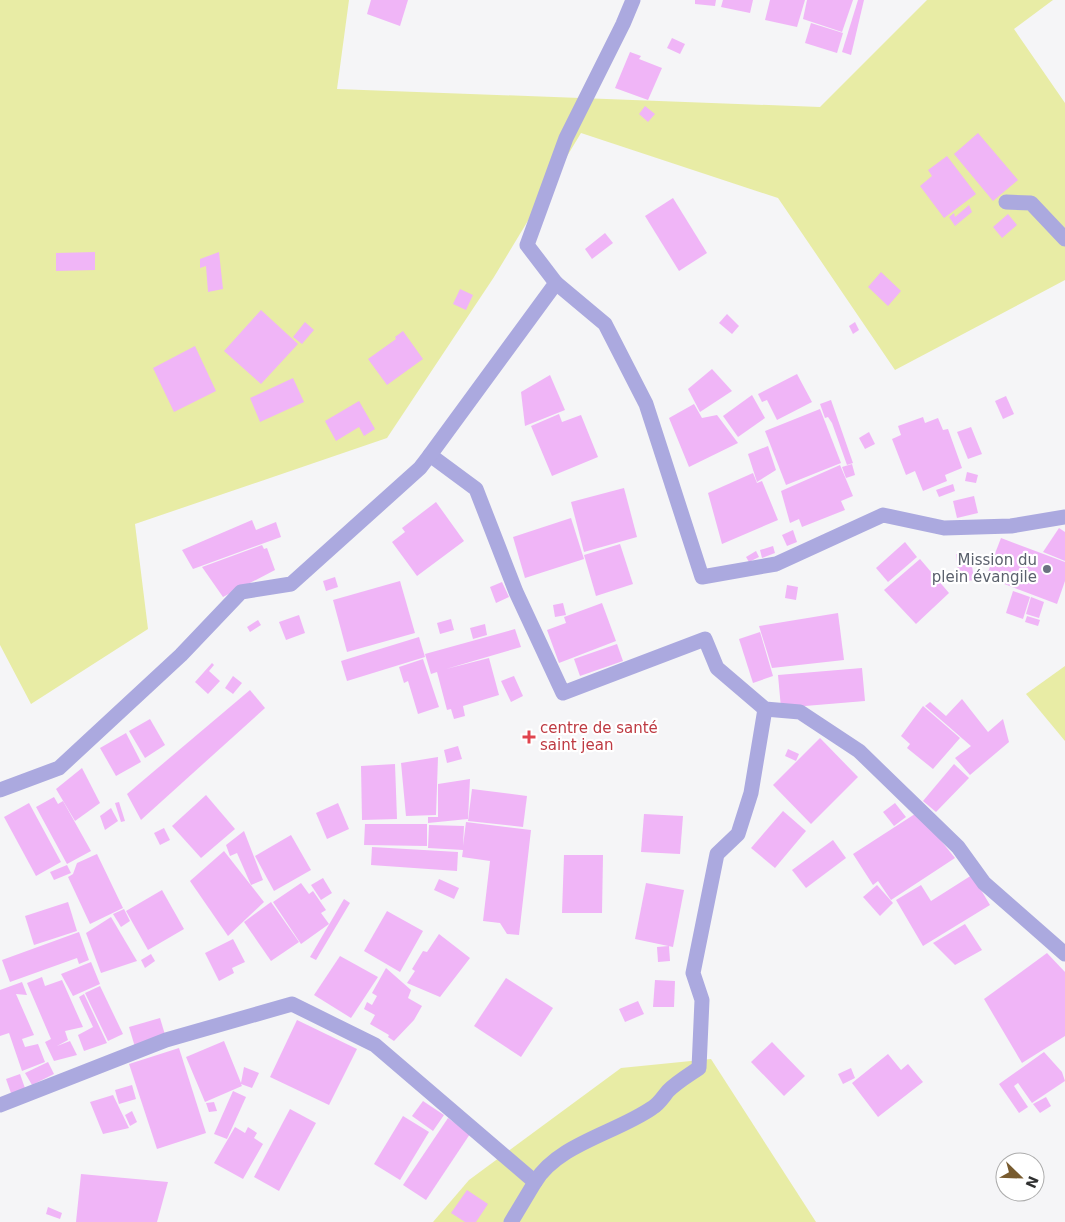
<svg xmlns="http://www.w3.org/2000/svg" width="1065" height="1222" font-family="'DejaVu Sans',sans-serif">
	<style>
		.green { fill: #e8eca5 }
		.building { fill: #f0b5f7 }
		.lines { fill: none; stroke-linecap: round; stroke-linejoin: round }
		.street { stroke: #aba9df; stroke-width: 15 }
		.worship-dot { fill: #6b7280; stroke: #fff; stroke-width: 2 }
		.health-dot { fill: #e0444e; stroke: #fff; stroke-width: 2 }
		.labels { text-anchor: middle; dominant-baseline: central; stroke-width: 4.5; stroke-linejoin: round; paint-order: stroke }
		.worship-label { font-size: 15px; fill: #5b616d; stroke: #fff; text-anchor: end }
		.health-label { font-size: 15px; fill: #be3a42; stroke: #fff; text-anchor: start }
	</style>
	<rect width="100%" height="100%" fill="#f5f5f7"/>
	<!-- green -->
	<g class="green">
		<path d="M0,0h349l-12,89 483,18 107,-107h126l-39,29 51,74v177l-170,90 -117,-172 -197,-65 -87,144 -107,161 -252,86 13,105 -117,75 -31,-59z"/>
		<path d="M1065,666v75l-39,-47z"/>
		<path d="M711,1059l105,163h-383l36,-42 152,-112z"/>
	</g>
	<!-- building -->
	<g class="building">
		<path d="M371,0h37l-8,26 -33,-12z"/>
		<path d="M695,0h21l-1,6 -20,-2z"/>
		<path d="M723,0h30l-3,13 -29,-6z"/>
		<path d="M770,0h35l-8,27 -32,-7z"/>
		<path d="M807,0h46l-11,32 -39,-13z"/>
		<path d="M858,0h6l-13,55 -9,-3z"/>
		<path d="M811,23l32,10 -6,20 -32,-10z"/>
		<path d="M672,38l13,6 -5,10 -13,-6z"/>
		<path d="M630,52l11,4 -2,3 23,9 -14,32 -33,-12z"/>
		<path d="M645,106l10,8 -7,8 -9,-8z"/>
		<path d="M978,133l40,47 -25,21 -39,-47z"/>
		<path d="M947,156l29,38 -32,24 -24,-32 12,-10 -4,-6z"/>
		<path d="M673,198l34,55 -28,18 -34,-55z"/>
		<path d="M969,205l3,7 -17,14 -6,-9 5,-4 1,4z"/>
		<path d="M1008,214l9,11 -15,13 -9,-11z"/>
		<path d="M605,233l8,10 -21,16 -7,-10z"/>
		<path d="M95,252v18l-39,1v-18z"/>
		<path d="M219,252l4,37 -15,3 -2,-26 -6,2v-9z"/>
		<path d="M881,272l20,19 -13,15 -20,-19z"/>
		<path d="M460,289l13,6 -7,15 -13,-6z"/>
		<path d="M261,310l37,34 -37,40 -37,-33z"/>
		<path d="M727,314l12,12 -7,8 -13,-11z"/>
		<path d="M305,322l9,8 -12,14 -9,-7z"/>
		<path d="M855,322l4,8 -6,4 -4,-8z"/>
		<path d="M403,331l20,28 -36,26 -19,-26 28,-20 -1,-2z"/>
		<path d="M195,346l21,45 -42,21 -21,-44z"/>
		<path d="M712,369l20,22 -32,21 -12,-23z"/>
		<path d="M797,374l15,28 -35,18 -10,-20 -5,2 -4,-8z"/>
		<path d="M550,375l15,35 -40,16 -4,-34z"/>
		<path d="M293,378l11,24 -44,20 -10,-24z"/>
		<path d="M752,395l13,23 -27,19 -15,-21z"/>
		<path d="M1006,396l8,18 -11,5 -8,-18z"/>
		<path d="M831,400l22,63 -6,2 -15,-42 -4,-6 -3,1 -5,-14z"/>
		<path d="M359,401l16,28 -11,7 -5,-9 -23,14 -11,-20z"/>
		<path d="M694,404l8,14 15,-3 21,28 -49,24 -20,-49z"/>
		<path d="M820,409l21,54 -55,22 -21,-54z"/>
		<path d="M559,414l3,8 19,-7 17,42 -46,19 -21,-50z"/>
		<path d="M923,417l2,6 13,-5 5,12 5,-1 14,39 -17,7 2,6 -24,10 -8,-20 -9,4 -14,-36 9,-4 -3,-9z"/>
		<path d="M971,427l11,27 -14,5 -11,-27z"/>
		<path d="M869,432l6,12 -10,5 -6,-11z"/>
		<path d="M768,446l8,24 -19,12 -9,-28z"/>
		<path d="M852,464l3,11 -9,3 -4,-11z"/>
		<path d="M840,465l13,31 -12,5 4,9 -43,17 -3,-8 -9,4 -9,-32z"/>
		<path d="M967,472l11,3 -2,8 -11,-2z"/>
		<path d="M753,473l4,10 5,-2 16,39 -56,24 -14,-51z"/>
		<path d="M953,484l2,7 -16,6 -3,-7z"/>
		<path d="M624,488l13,49 -53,15 -13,-50z"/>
		<path d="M974,496l4,17 -21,5 -4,-17z"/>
		<path d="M436,502l28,39 -47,35 -25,-34 13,-10 -3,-4z"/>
		<path d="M571,518l13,41 -59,19 -12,-41z"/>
		<path d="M252,520l4,10 20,-8 5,15 -88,32 -11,-19z"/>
		<path d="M1059,528l6,4v29l-22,-9z"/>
		<path d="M793,530l4,12 -10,4 -5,-11z"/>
		<path d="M1001,538l64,24v19l-8,23 -71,-27z"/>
		<path d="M905,542l12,15 -29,25 -12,-14z"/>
		<path d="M620,544l13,40 -37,12 -12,-41z"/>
		<path d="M262,545l2,4 3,-1 8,22 -52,27 -21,-30z"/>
		<path d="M773,546l2,7 -13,5 -2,-8z"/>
		<path d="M756,551l3,6 -10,5 -3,-5z"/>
		<path d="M970,552l4,28 -15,2 -3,-28z"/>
		<path d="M920,559l29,34 -33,31 -32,-34z"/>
		<path d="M335,577l3,10 -12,4 -3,-10z"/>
		<path d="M400,581l15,52 -68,19 -14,-52z"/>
		<path d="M502,582l7,15 -13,6 -6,-16z"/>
		<path d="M787,585l11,2 -2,13 -11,-2z"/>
		<path d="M1013,591l17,6 -7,22 -17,-6z"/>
		<path d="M1031,597l13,5 -5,16 -13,-4z"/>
		<path d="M563,603l3,12 -11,2 -2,-12z"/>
		<path d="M602,603l14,38 -57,22 -12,-33 19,-7 -2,-6z"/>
		<path d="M838,613l6,47 -72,8 -13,-42z"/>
		<path d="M299,615l6,18 -19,7 -7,-18z"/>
		<path d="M1027,616l13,4 -2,6 -13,-4z"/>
		<path d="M451,619l3,11 -14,4 -3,-11z"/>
		<path d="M258,620l3,5 -11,7 -3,-5z"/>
		<path d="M485,624l2,11 -14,4 -3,-11z"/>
		<path d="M515,629l6,18 -75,22 43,-11 10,37 -36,11 2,10 -11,3 -3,-10 -4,1 -10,-38 -6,2 -6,-20z"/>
		<path d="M760,632l13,44 -20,7 -14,-44z"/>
		<path d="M419,637l6,20 -78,24 -6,-20z"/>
		<path d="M617,644l6,17 -43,15 -6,-17z"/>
		<path d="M423,659l16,48 -21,7 -10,-33 -4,2 -5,-16z"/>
		<path d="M212,663l2,2 -5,6 11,10 -12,13 -13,-12z"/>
		<path d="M862,668l3,33 -84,7 -3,-33z"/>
		<path d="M233,676l9,7 -9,11 -8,-6z"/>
		<path d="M514,676l9,20 -12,6 -10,-21z"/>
		<path d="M250,690l15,18 -124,112 -14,-26z"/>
		<path d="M962,699l26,33 15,-13 6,23 -39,33 -15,-17 16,-12 -46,-40 5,-4 16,14z"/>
		<path d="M923,706l37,32 -27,31 -26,-21 3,-4 -9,-8z"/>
		<path d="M150,719l15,26 -20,13 -16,-27z"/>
		<path d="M126,733l15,29 -25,14 -16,-28z"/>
		<path d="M820,738l38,39 -47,47 -38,-39z"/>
		<path d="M458,746l4,13 -15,4 -3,-13z"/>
		<path d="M788,749l11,5 -3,7 -11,-5z"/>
		<path d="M438,757l-2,58 -30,1 -5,-53z"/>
		<path d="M395,764l2,55 -35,1 -1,-54z"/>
		<path d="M954,764l15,14 -33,34 -13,-11z"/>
		<path d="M82,768l18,35 -25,18 -19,-32z"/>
		<path d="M470,779l-2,40 -40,4v-6h10v-33z"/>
		<path d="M472,789l55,7 -4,31 -55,-6z"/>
		<path d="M206,795l29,34 -34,29 -29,-32z"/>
		<path d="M54,797l4,7 5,-3 28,50 -24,13 -31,-57z"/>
		<path d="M119,802l6,19 -4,1 -6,-19z"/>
		<path d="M29,803l32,59 -25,14 -32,-59z"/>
		<path d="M338,803l11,26 -22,10 -11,-26z"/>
		<path d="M895,803l11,14 -12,9 -11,-14z"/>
		<path d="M111,808l7,13 -13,9 -5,-14z"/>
		<path d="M783,811l23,20 -31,37 -24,-20z"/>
		<path d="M918,812l37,46 -64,42 -13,-19 -5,4 -20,-31z"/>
		<path d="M644,814l39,2 -3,38 -39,-2z"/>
		<path d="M466,822l65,8 -12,105 -12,-1 -7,-11 -17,-2 7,-60 -28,-4 1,-7 -35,-2 1,-23 35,1 -1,20z"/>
		<path d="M365,824h62v22l-63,-1z"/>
		<path d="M164,828l6,12 -10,5 -6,-12z"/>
		<path d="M244,831l19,49 -12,5 -14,-32 -7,3 -4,-11z"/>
		<path d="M291,835l20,35 -37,21 -19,-35z"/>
		<path d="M833,840l13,18 -40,30 -14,-18z"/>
		<path d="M372,847l86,5 -1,19 -86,-6z"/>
		<path d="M224,851l40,51 -36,34 -38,-55z"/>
		<path d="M97,854l26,54 -33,16 -22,-47 5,-3 4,-11z"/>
		<path d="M564,855h39l-1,58h-40z"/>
		<path d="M67,865l4,8 -17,7 -4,-8z"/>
		<path d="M972,875l18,30 -67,41 -27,-46 25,-15 10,16z"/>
		<path d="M323,878l9,15 -11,7 -10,-15z"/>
		<path d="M439,879l20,9 -5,11 -20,-9z"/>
		<path d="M301,883l8,11 4,-3 13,19 -5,3 8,11 -28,20 -28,-42z"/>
		<path d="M646,883l38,7 -11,57 -38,-8z"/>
		<path d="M877,885l16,18 -13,13 -17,-19z"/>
		<path d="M162,890l22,39 -36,21 -22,-39z"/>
		<path d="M344,899l6,4 -34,57 -6,-3z"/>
		<path d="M68,902l9,29 -43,14 -9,-29z"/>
		<path d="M271,902l28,40 -28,19 -27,-39z"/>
		<path d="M124,909l6,12 -9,6 -8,-13z"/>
		<path d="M387,911l36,20 -23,41 -36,-21z"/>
		<path d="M111,917l26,44 -36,12 -15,-40z"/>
		<path d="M965,924l17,26 -27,15 -22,-22z"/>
		<path d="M79,932l10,28 -10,4 -2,-6 -67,24 -8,-22z"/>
		<path d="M439,934l31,24 -30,39 -33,-14 8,-12 -3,-2 11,-18 4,1z"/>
		<path d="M233,939l12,23 -13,6 2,5 -15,8 -14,-28z"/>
		<path d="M669,946l1,15 -12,1 -1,-15z"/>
		<path d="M1047,953l18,19v64l-43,27 -38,-64z"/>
		<path d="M151,954l4,7 -10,7 -4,-8z"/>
		<path d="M340,956l38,21 -27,41 -37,-23z"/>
		<path d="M91,962l9,22 -27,12 -12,-22z"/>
		<path d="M386,968l25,22 -3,8 14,8 -8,14 -20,21 -6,-4 1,-2 -19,-11 5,-9 -11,-6 3,-7 5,3 5,-9 -5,-3z"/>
		<path d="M42,977l3,9 17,-6 21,47 -18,4 3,9 -11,6 13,-5 7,14 -23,6 -9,-19 6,-3 -24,-56z"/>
		<path d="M506,978l47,30 -32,49 -47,-31z"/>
		<path d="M655,980l20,1 -1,26h-21z"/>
		<path d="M22,982l5,13 -11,-1 18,41 -12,4 3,8 13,-3 7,18 -23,9 -13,-38 -9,3v-46z"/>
		<path d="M100,986l23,48 -15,7 -23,-48z"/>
		<path d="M84,994l23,49 -23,8 -6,-16 15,-8 -14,-30z"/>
		<path d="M638,1001l6,13 -19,8 -6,-13z"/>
		<path d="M160,1018l6,20 -31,9 -6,-20z"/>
		<path d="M297,1020l60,29 -28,56 -59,-28z"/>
		<path d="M224,1041l17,42 3,-16 15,6 -7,15 -11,-4 1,2 -37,16 -19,-45z"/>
		<path d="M772,1042l33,34 -21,20 -33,-34z"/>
		<path d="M179,1048l27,85 -49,16 -28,-85z"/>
		<path d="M1044,1052l18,20 3,9 -33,22 -14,-20 -4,3 14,21 -9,6 -20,-29z"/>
		<path d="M888,1054l13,16 7,-6 15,18 -45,35 -26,-34z"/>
		<path d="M48,1062l6,12 -22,11 -7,-12z"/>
		<path d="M851,1068l4,10 -12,6 -5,-10z"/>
		<path d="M20,1074l6,17 -14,5 -6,-17z"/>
		<path d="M132,1085l4,14 -17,5 -4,-14z"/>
		<path d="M233,1091l13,6 -19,42 -13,-5z"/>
		<path d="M113,1095l16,33 -26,6 -13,-32z"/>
		<path d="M1046,1097l5,9 -11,7 -7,-9z"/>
		<path d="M423,1101l21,14 -11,16 -21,-15z"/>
		<path d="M214,1102l3,9 -8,1 -3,-9z"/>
		<path d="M290,1109l26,14 -37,68 -25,-14z"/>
		<path d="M132,1111l5,11 -7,4 -5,-11z"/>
		<path d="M403,1116l26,16 -29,48 -26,-16z"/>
		<path d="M448,1118l22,16 -44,66 -23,-15z"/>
		<path d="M235,1127l10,6 3,-6 9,6 -3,5 9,6 -20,35 -29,-16z"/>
		<path d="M81,1174l87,8 -11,40h-81z"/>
		<path d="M467,1190l21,14 -12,18h-11l-14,-9z"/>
		<path d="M48,1207l14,6 -2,6 -14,-5z"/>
	</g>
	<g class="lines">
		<!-- street -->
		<g class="street">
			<path d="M1006,202l25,1 34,36"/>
			<path d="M556,283l49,41 41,80 56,173 74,-13 107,-49 61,13 67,-2 54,-9"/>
			<path d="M430,455l46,34 40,103 47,101 142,-54 12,29 48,41 35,3 59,39 99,96 26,36 81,71"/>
			<path d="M0,790l59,-22 122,-113 60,-63 50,-8 129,-116 10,-13 126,-172 -29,-38 39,-107 57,-114 10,-24"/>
			<path d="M0,1105l166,-65 126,-36 83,41 160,137 -24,40"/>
			<path d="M535,1182c23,-38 81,-49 117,-74 7,-4 11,-11 16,-17 9,-9 21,-16 31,-23l3,-68 -9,-27 24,-119 21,-20 13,-41 14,-84"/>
		</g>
	</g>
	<!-- markers -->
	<circle class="worship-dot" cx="1047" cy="569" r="5"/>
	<path class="health-dot" d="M526.5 729.5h5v5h5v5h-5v5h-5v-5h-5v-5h5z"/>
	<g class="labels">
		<!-- worship labels -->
		<g class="worship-label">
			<text x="1037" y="560">Mission du<tspan x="1037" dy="17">plein évangile</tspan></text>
		</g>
		<!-- health labels -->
		<g class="health-label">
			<text x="540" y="728">centre de santé<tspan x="540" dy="17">saint jean</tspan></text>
		</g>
	</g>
	<!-- north arrow -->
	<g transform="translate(1020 1177) rotate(113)"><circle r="24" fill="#ffffff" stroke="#acacac"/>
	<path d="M0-4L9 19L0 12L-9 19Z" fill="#785b2f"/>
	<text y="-8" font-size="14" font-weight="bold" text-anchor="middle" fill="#2f3030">N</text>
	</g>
</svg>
